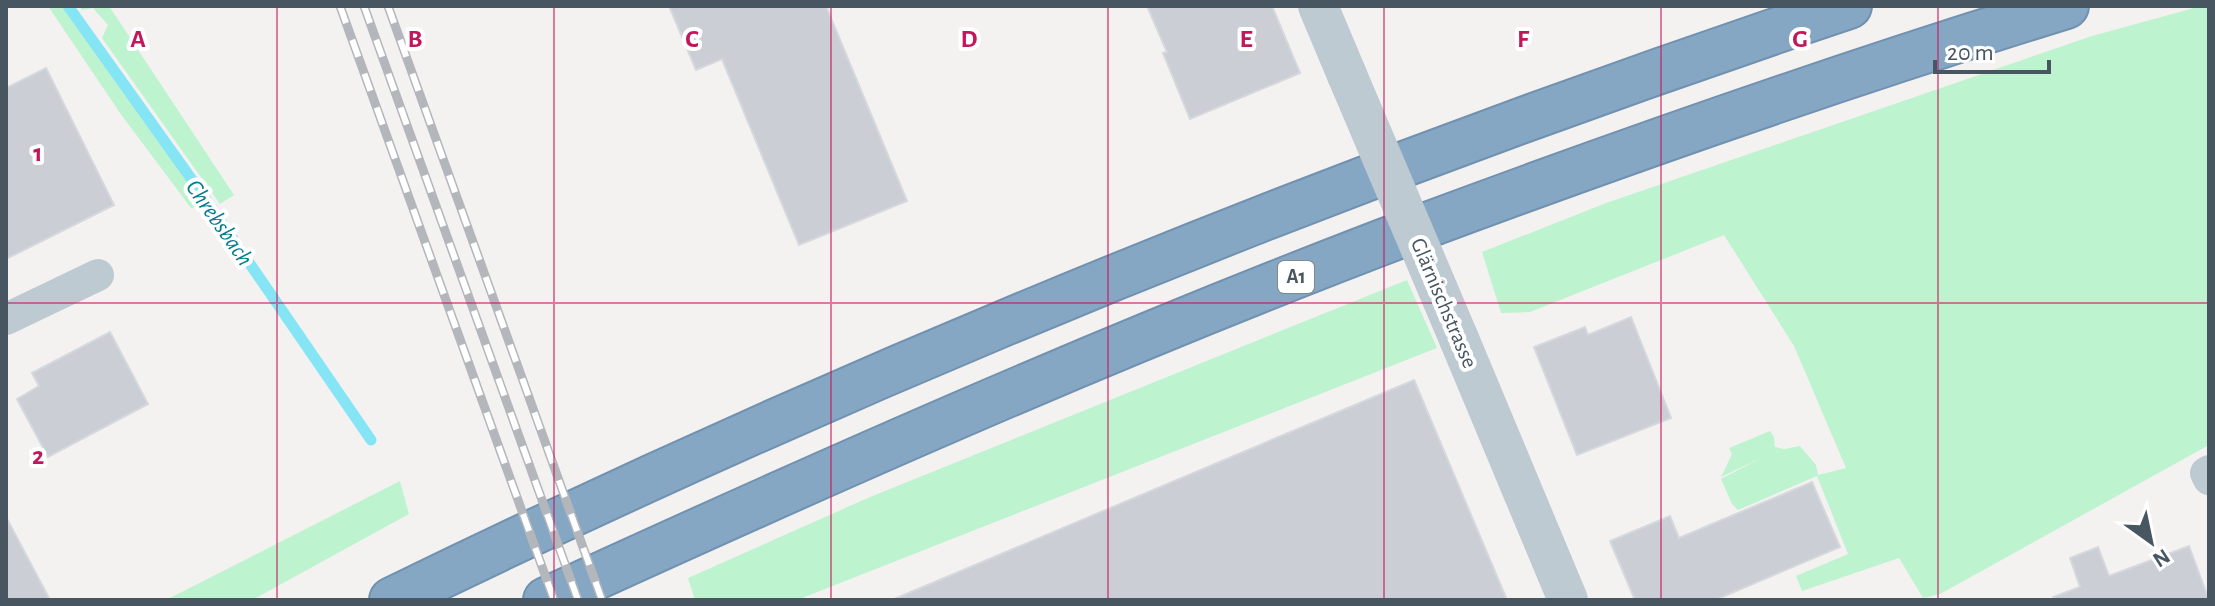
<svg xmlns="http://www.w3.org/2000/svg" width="2215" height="606" font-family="'Alegreya Sans',sans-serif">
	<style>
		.green { fill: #bdf4cf }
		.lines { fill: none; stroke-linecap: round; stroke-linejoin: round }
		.stream { stroke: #86e5f5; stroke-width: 11 }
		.building { fill: #cbced4; stroke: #d5d8dd; stroke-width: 2 }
		.motorway-casing { stroke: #7092b0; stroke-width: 48 }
		.minor { stroke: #becad2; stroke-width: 32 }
		.tertiary { stroke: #becad2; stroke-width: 40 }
		.motorway { stroke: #85a7c4; stroke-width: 44 }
		.rail-casing { stroke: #b3b7bc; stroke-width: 9 }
		.rail { stroke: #fff; stroke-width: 6; stroke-dasharray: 18; stroke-linecap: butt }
		.tertiary-bridge { stroke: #becad2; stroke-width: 40 }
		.grid { fill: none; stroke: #c2185b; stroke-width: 2; stroke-opacity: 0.55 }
		.labels { text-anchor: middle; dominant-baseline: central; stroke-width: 8; stroke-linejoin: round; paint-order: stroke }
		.shield { fill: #fff; stroke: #7e8990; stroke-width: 2 }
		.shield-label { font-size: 20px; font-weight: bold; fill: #475661 }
		.street-label { font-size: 22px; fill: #475661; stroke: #fff }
		.water-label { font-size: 24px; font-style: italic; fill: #047c90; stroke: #fff }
		.grid-label { font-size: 26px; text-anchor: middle; font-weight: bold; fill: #c2185b; stroke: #fff; stroke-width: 8; stroke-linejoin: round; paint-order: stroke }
	</style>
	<rect width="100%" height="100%" fill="#f4f1f1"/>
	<!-- green -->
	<g class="green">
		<path d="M48,6h19l31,40 112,159 -19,3 -71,-95z"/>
		<path d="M80,6h29l125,189 -14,9 -118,-166 6,-13 -15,-17 -11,2z"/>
		<path d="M2201,6h8v439l-269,149 -17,4 -24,-40 -97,33 -6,-15 52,-22 -31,-78 -79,34 -6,-6 -11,-25 40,-21 -40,19 11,-23 -3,-6 41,-17 4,6 1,10 9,2 16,-3 16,19 2,10 28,-7 -52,-122 -70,-111 -194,77 -29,1 -19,-61 124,-49 486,-167z"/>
		<path d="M1407,280l30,68 -640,252h-102l-7,-22 182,-81z"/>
		<path d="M400,481l9,33 -157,86h-86z"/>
	</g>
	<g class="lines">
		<!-- stream -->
		<path class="stream" d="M68,6l127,178 176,256"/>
	</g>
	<!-- building -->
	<g class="building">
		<path d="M669,6h157l81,195 -108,44 -77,-186 -26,11z"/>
		<path d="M1147,6h125l28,67 -110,46 -27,-66 4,-1z"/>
		<path d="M46,68l68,137 -108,54v-171z"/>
		<path d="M1631,317l40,101 -94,37 -43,-108 51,-20 3,8z"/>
		<path d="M110,332l38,72 -100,53 -31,-58 22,-13 -7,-13z"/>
		<path d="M1414,380l93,220h-615z"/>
		<path d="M1812,482l28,65 -125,53h-80l-25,-59 60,-25 9,22z"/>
		<path d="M6,517l44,83h-44z"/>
		<path d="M2189,546l20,54h-155l-1,-3 27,-10 -10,-29 28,-11 11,29z"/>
	</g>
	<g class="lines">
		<defs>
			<g id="motorway">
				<path d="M392,600c472,-230 960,-428 1457,-594"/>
				<path d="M546,600c288,-132 579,-261 876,-373 212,-79 427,-154 644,-221"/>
			</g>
		</defs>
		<!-- motorway casing -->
		<use href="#motorway" class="motorway-casing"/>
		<!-- minor -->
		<g class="minor">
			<path d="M6,319l92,-44"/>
			<path d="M2209,471l-3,2 3,6"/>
		</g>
		<!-- tertiary -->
		<g class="tertiary">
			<path d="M1318,6l29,69"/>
			<path d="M1459,339l109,261"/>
		</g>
		<!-- motorway -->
		<use href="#motorway" class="motorway"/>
		<defs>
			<g id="rail">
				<path d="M340,6l214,594"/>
				<path d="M364,6l214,594"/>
				<path d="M388,6l214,594"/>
			</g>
		</defs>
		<!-- rail casing -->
		<use href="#rail" class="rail-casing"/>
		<!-- rail -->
		<use href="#rail" class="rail"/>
		<!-- tertiary-bridge -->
		<path class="tertiary-bridge" d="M1347,75l112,264"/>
	</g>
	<!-- grid -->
	<path class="grid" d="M277,6v594M554,6v594M831,6v594M1108,6v594M1384,6v594M1661,6v594M1938,6v594M6,303h2203"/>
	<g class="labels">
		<!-- shield labels -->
		<rect class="shield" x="1278" y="261" width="36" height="32" rx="6"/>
		<g class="shield-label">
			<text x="1296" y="277">A1</text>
		</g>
		<!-- street labels -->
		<g class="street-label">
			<text transform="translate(1444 303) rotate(67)">Glärnischstrasse</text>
		</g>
		<!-- water labels -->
		<g class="water-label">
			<text transform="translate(219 223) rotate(55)">Chrebsbach</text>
		</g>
	</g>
	<g class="grid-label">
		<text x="138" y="47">A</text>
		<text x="415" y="47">B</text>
		<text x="692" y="47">C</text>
		<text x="969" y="47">D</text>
		<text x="1246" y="47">E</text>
		<text x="1523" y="47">F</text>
		<text x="1800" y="47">G</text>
		<text x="38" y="161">1</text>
		<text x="38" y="464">2</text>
	</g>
	<!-- border -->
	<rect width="2215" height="606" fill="none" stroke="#475661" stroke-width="16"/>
	<!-- north arrow -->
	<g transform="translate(2151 542) rotate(147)" stroke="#ffffff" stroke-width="6" paint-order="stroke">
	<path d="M0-6L14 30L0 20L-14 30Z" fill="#475661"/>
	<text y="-12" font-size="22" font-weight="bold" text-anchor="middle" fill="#475661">N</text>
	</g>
	<!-- scale -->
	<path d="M1935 60v12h114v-12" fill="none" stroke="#475661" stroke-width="4"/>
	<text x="1947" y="60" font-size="24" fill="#475661" stroke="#ffffff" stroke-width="6" paint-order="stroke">20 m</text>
</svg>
